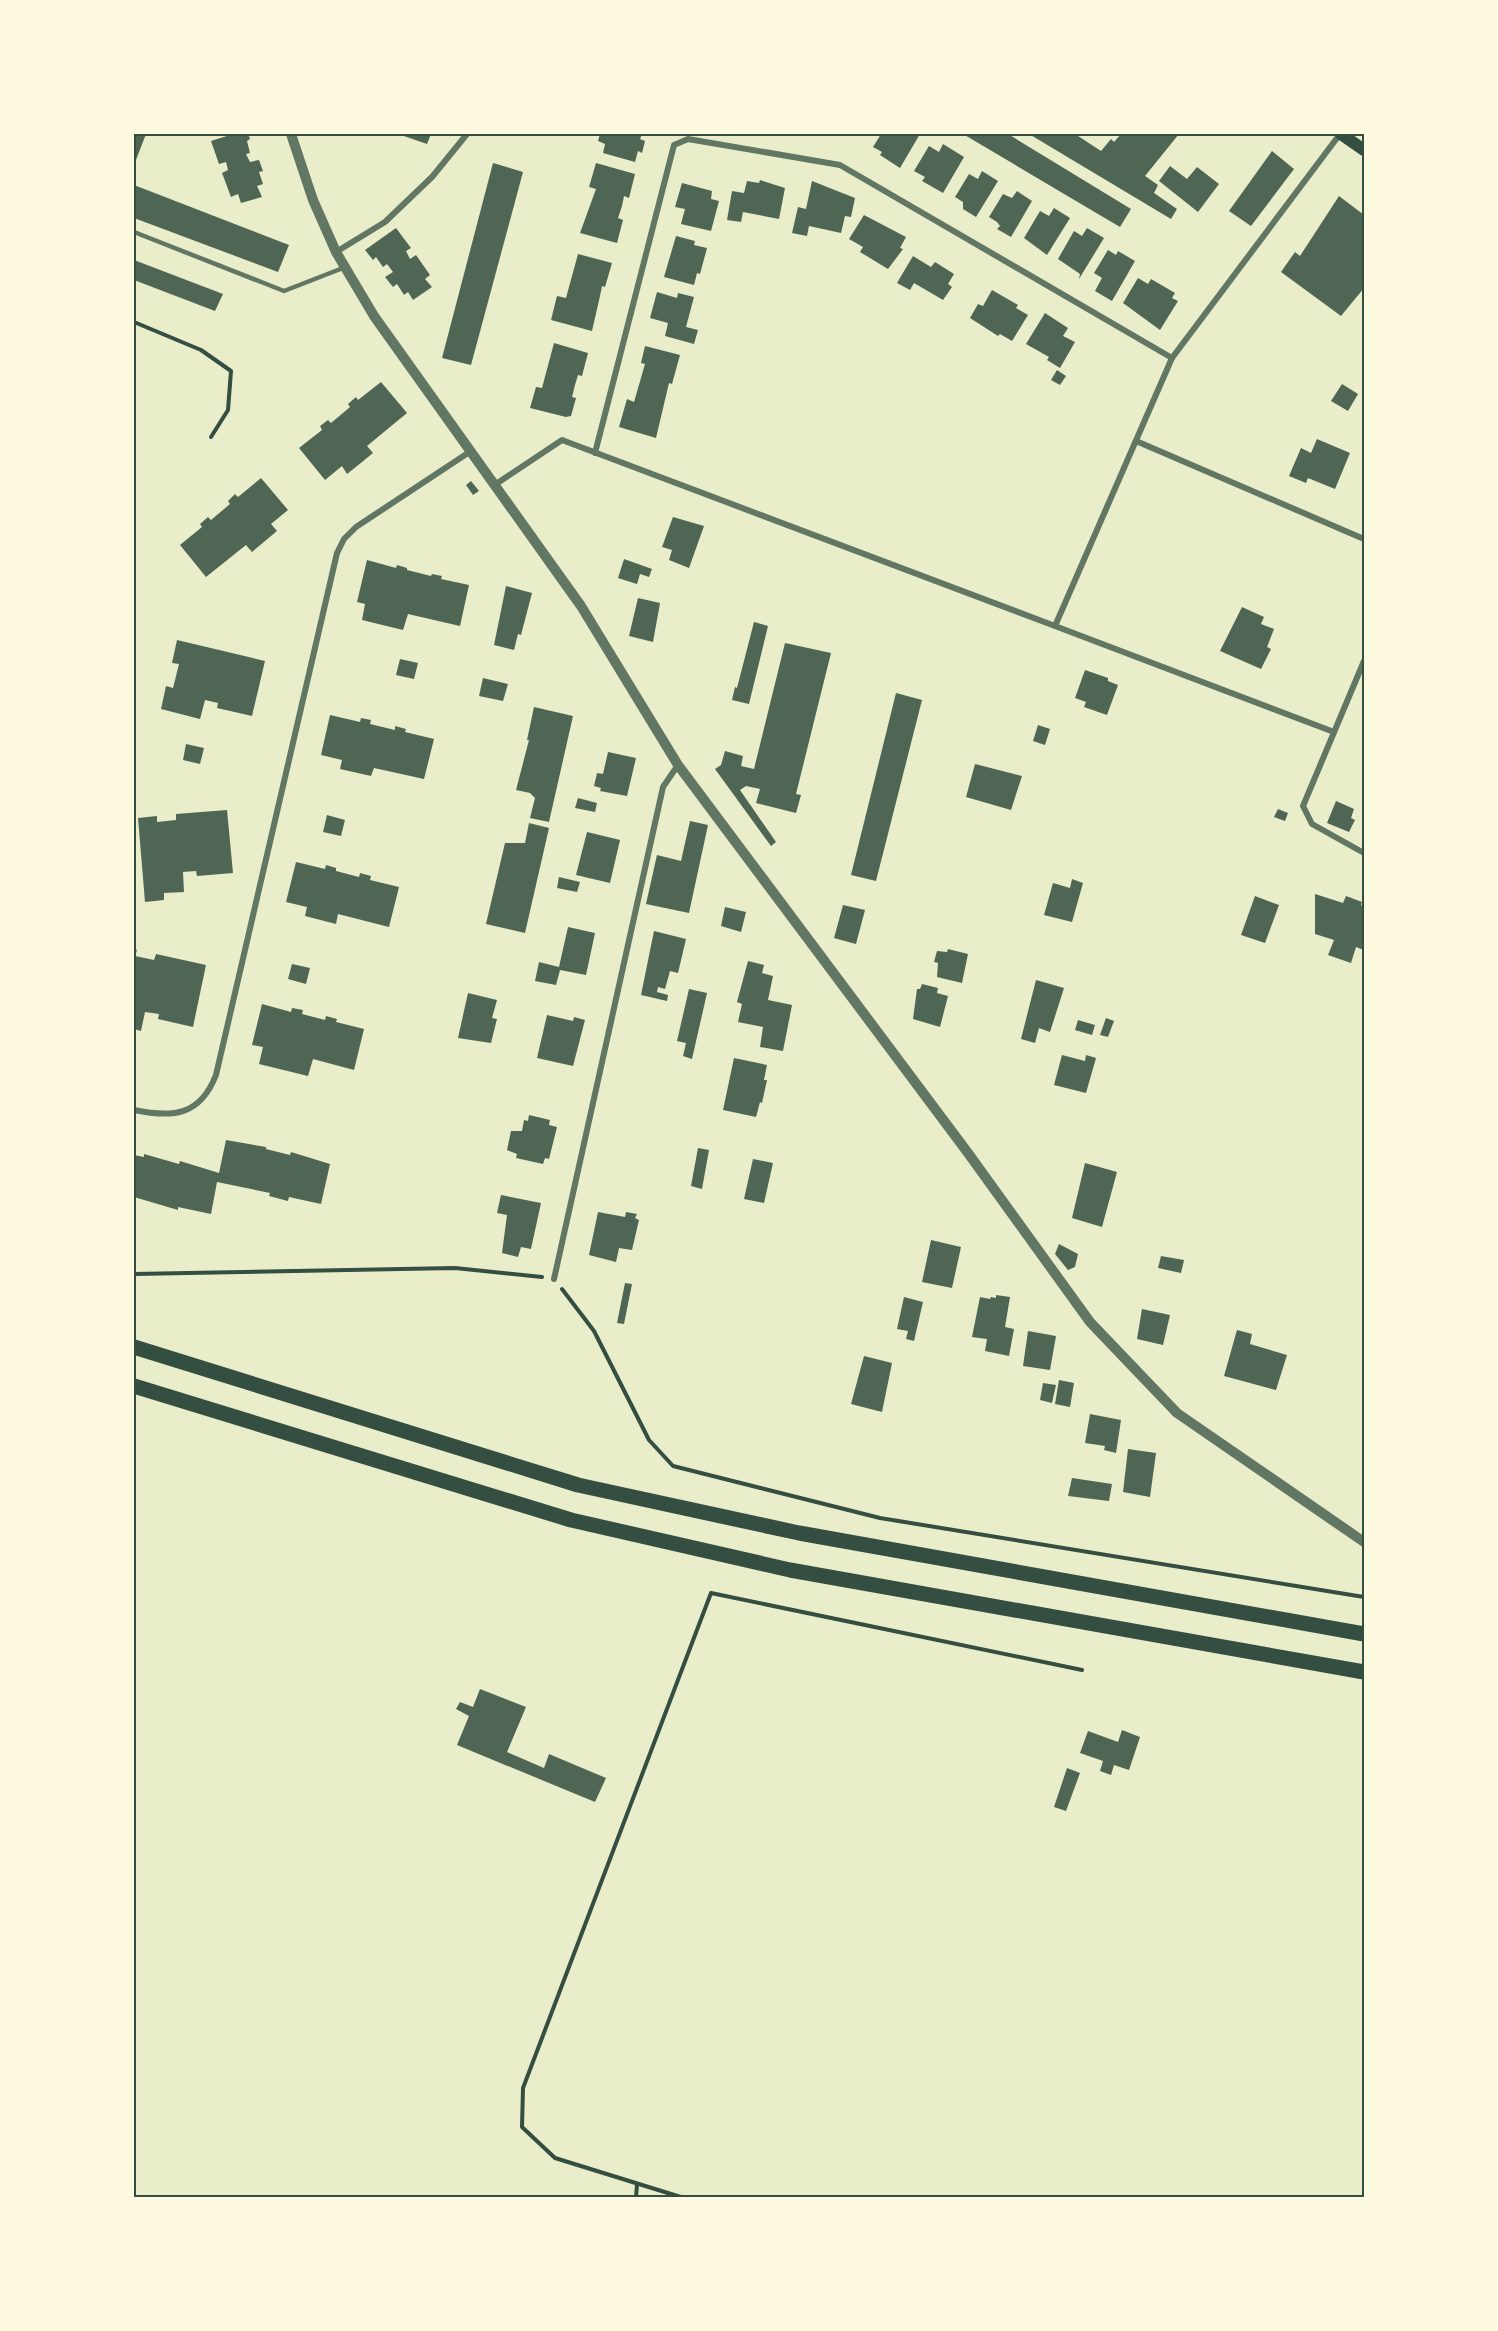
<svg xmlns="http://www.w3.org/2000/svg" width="1498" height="2331" font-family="Inter,sans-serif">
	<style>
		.building { fill: #4f6655 }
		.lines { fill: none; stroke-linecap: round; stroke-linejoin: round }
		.path { stroke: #344e41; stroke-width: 4 }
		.service { stroke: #617663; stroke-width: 4.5 }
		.minor { stroke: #617663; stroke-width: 6 }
		.tertiary { stroke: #617663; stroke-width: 10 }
		.secondary { stroke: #344e41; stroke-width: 12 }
		.primary { stroke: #344e41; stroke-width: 15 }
		.neatline { fill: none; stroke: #344e41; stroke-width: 2 }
	</style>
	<rect width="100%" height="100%" fill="#e9edc9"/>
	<!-- building -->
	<g class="building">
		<path d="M134,134h12l-10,26 -2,-1z"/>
		<path d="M233,134h15l2,5 -3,2 3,12 -4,1 4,8 9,-2 4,11 -4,1 4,12 -6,2 5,11 -21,6 -3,-9 -7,3 -9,-24 6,-3 -2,-8 -7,2 -8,-23z"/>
		<path d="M398,134h33l-4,10z"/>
		<path d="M600,134h42l-2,5 5,2 -3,12 -4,-2 -3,11 -32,-9 2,-9 -7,-3z"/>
		<path d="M881,134h39l-20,34 -20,-13 2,-3 -9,-5z"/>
		<path d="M963,134h45l123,75 -11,18z"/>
		<path d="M1029,134h46l26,17 10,-12 3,3 7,-8h58l-34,42 13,9 -4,8 23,16 -6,10z"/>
		<path d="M943,144l21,13 -21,36 -21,-12 3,-4 -11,-6 15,-25 10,6z"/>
		<path d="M1272,151l22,18 -43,57 -22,-15z"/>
		<path d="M493,163l30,9 -52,193 -29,-7z"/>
		<path d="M596,163l39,11 -6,24 -5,-2 -2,10 -4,12 5,2 -6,23 -37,-10 16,-44 -7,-2z"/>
		<path d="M1170,166l17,13 10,-12 22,17 -21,28 -39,-31z"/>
		<path d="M982,171l16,10 -22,36 -13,-8v-7l-8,-5 14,-23 9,5z"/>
		<path d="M760,180l25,8 -6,31 -36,-7 -2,10 -14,-2 5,-29 12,2 3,-12 12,2z"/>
		<path d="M812,181l43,17 -4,19 -6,-1 -4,17 -32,-7 -2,10 -15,-3 6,-26 8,2z"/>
		<path d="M682,183l30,8 -1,8 8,2 -8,30 -30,-7 4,-15 -10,-2z"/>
		<path d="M134,185l155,60 -11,27 -144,-54z"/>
		<path d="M1017,191l15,10 -21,36 -14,-8 3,-3 -3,-4 -8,-5 14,-23 9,4z"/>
		<path d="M1339,196l25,19v73l-23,28 -60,-44 14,-20 5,4z"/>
		<path d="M1054,208l16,10 -23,37 -23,-17 16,-27 9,5z"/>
		<path d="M864,215l42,22 -6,11 3,1 -15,20 -28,-17 3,-5 -14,-8z"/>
		<path d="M396,228l15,20 -5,3 4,8 6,-4 14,20 -5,4 7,8 -19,13 -5,-8 -4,3 -7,-11 -4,3 -8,-10 8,-5 -6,-8 -4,3 -7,-10 -3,3 -8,-10z"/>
		<path d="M1087,228l17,10 -25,41 1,-5 -22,-15 16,-28 8,5z"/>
		<path d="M676,236l19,5 -1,4 13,3 -7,26 -3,-1 -3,12 -30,-8z"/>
		<path d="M1108,250l8,5 2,-4 17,10 -23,40 -17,-10 7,-13 -8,-5z"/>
		<path d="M578,254l34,9 -7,24 -3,-1 -2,10 -8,35 -41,-11 6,-24 9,2z"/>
		<path d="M913,256l18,11 4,-5 19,12 -6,10 4,3 -9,13 -29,-17 -4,7 -13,-7z"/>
		<path d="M134,260l89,34 -8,17 -81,-31z"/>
		<path d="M1138,278l10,6 3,-5 24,14 -3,5 6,3 -18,29 -37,-27z"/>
		<path d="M992,290l26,15 -2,3 12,7 -16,26 -12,-7 -2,2 -28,-18 8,-14 5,2z"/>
		<path d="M657,292l20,6 1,-5 16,4 -8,30 12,3 -4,14 -29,-8 3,-13 -18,-5z"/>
		<path d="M1045,313l23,15 -5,8 12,6 -15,26 -13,-8 2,-3 -23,-13z"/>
		<path d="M554,343l34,10 -6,23 -4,-1 -3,10 -3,12 4,1 -5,18 -5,1 -36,-9 6,-21 6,1z"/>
		<path d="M645,346l35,9 -8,29 -3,-1 -13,55 -37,-11 8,-28 7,3 11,-38 -4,-1z"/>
		<path d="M1057,370l9,6 -6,9 -9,-5z"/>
		<path d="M381,382l26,31 -40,33 6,7 -11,9 -15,12 -5,-8 -17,14 -26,-32 23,-18 -2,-4 8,-6 3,3 19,-16 -2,-3 8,-7 2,3z"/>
		<path d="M1342,384l16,10 -10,17 -17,-10z"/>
		<path d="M1317,439l33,14 -15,36 -27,-11 -2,5 -17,-7 12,-28 10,5z"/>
		<path d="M261,478l27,32 -17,14 6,7 -25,21 -6,-7 -40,32 -26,-32 22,-18 -2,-3 8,-7 3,3 19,-16 -2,-3 7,-7 3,3z"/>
		<path d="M471,481l8,10 -6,4 -7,-10z"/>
		<path d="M673,517l31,9 -15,42 -20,-8 3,-10 -10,-3z"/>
		<path d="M624,559l28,10 -3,8 -9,-3 -3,10 -19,-6z"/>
		<path d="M367,560l29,8 1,-3 10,3v2l24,6 1,-2 10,2 -1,3 28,6 -9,41 -52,-12 -5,16 -41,-10 3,-16 -8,-2z"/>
		<path d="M506,586l26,7 -11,42 -3,-1 -4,16 -20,-5z"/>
		<path d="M638,598l22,5 -7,39 -24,-6z"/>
		<path d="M1242,607l22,10 -3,7 13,5 -7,18 4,2 -10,20 -41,-18z"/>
		<path d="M754,622l14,4 -19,78 -17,-4 3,-13 2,1z"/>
		<path d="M177,640l88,21 -13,55 -35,-8 1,-5 -13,-3 -5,19 -39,-10 5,-23 7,2 6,-24 -7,-1z"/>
		<path d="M785,643l46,10 -35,141 5,1 -5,18 -40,-10 4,-14 -14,-3 -6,4 36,52 -5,4 -56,-77 6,-4 4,-14 18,5 -2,10 13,3z"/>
		<path d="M400,659l18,4 -4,16 -18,-4z"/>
		<path d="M1085,670l23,8v3l10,4 -11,30 -23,-8 2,-5 -11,-4z"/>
		<path d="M483,678l25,6 -5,17 -24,-5z"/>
		<path d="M896,693l26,7 -46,181 -25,-6z"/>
		<path d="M534,707l39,9 -24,106 -19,-4 5,-20 -5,-5 -14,-3 13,-50h-2z"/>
		<path d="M330,715l30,7 1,-4 10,2 -1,4 25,6v-4l11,3 -1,3 29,7 -10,40 -50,-11 -3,8 -31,-7 2,-9 -21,-5z"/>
		<path d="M1038,725l12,4 -5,16 -12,-4z"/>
		<path d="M186,744l18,4 -4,16 -17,-4z"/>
		<path d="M608,752l28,6 -9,38 -27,-5 1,-3 -7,-2 3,-13 6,1z"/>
		<path d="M975,764l47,12 -11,34 -45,-13z"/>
		<path d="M578,798l19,5 -2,9 -20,-4z"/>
		<path d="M1336,801l18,8 -3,9 4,2 -6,12 -22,-9z"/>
		<path d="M1278,809l10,4 -3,8 -11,-4z"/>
		<path d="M227,810l6,63 -36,3 -1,-5 -13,1 1,20 -20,1v7l-19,2 -7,-84 19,-2v6l19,-2v-6z"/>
		<path d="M327,815l18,5 -4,16 -18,-4z"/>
		<path d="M690,821l18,4 -19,88 -43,-9 11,-49 24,6z"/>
		<path d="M529,823l20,5 -24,105 -39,-9 19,-81h20z"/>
		<path d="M587,832l33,8 -10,43 -34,-8z"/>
		<path d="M296,862l29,7 1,-4 10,3v3l23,6 1,-4 11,3 -1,4 29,7 -10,40 -51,-13 -2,10 -31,-8 2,-9 -21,-5z"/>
		<path d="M559,877l21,5 -3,10 -20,-4z"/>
		<path d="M1072,879l11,4 -11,39 -28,-7 9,-32 17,5z"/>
		<path d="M1315,894l28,9 3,-7 16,6 -1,3 3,2v43l-8,-3 -5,16 -23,-8 6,-15 -19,-6z"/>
		<path d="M1255,896l24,9 -14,38 -24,-8z"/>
		<path d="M843,905l22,5 -9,34 -22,-6z"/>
		<path d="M725,907l21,5 -5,20 -20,-6z"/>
		<path d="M568,927l27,6 -9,42 -26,-5 -4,15 -21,-4 4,-19 20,5z"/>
		<path d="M654,931l32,8 -8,34 -8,-2 -5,18 -7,-2 -1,5 11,3 -1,6 -26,-6z"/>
		<path d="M134,949l3,1 -2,6 19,4 2,-6 50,11 -13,62 -35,-8 1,-5 -14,-2 -4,19 -7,-2z"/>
		<path d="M948,949l20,5 -6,29 -25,-6 1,-14 -4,-1 3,-11 10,1z"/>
		<path d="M748,961l16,4 -2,8 11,3 -5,24 24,5 -9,46 -23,-4 3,-20 -25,-5 4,-18 -5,-2z"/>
		<path d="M292,964l18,4 -4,16 -18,-5z"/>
		<path d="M1036,980l28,8 -14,44 -11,-4 -4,15 -14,-4z"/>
		<path d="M922,984l16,4 -1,5 11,3 -8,31 -27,-8 4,-30h3z"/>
		<path d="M689,989l18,4 -15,66 -9,-3 3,-13 -9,-2z"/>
		<path d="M468,993l29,7 -5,18 5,1 -6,24 -33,-5z"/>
		<path d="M262,1004l29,8 1,-4 11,2 -1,4 23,6 1,-4 11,3 -1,3 28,7 -10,41 -41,-11 -5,17 -49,-12 4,-17 -11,-2z"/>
		<path d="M547,1015l26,6 1,-4 11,3 -12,46 -36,-8z"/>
		<path d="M1106,1018l8,3 -6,16 -8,-2z"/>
		<path d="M1078,1020l17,5 -3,10 -17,-5z"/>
		<path d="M1062,1055l23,6 1,-6 10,3 -10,35 -32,-8z"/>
		<path d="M734,1058l33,7 -3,15h3l-5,23 -2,-1 -4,15 -33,-7z"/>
		<path d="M529,1115l21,5 -1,5 8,2 -8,32 -4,-1 -2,6 -27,-6 1,-4 -10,-4 4,-19h11l2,-11 4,1z"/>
		<path d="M226,1140l40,7v2l24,6 1,-3 39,12 -9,40 -32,-7 -1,4 -19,-5 1,-3 -53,-11 -6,32 -33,-7v3l-44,-13v-42l10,2v-3l35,10 1,-3 39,12z"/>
		<path d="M698,1148l11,2 -7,39 -11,-3z"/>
		<path d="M753,1159l20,4 -9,40 -20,-4z"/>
		<path d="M1085,1163l32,9 -15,55 -30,-9z"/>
		<path d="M501,1195l40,8 -10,46 -10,-2 -3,10 -16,-4 5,-38 -10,-2z"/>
		<path d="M598,1212l27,5 1,-5 11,2 -2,4 4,2 -7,30 -13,-2 -3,14 -27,-7z"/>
		<path d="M931,1240l30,7 -9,41 -30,-6z"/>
		<path d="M1059,1244l19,10 -3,13 -7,3 -13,-16z"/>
		<path d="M1161,1256l23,4 -3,13 -23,-5z"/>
		<path d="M625,1283l7,1 -8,40 -7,-1z"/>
		<path d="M996,1295l14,2 -5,30 9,2 -5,27 -24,-5 2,-12 -15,-2 8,-40 10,2 1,-2 5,1z"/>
		<path d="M904,1297l19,5 -9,39 -8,-2 2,-8 -11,-2z"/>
		<path d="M1142,1309l28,6 -7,30 -26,-6z"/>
		<path d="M1237,1330l15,4 -2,10 37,11 -11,35 -52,-14z"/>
		<path d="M1028,1331l28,5 -6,34 -27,-4z"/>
		<path d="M864,1356l28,7 -10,49 -31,-8z"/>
		<path d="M1059,1380l15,3 -4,24 -15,-3z"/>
		<path d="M1043,1383l13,2 -4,18 -12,-3z"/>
		<path d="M1090,1414l31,6 -5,33 -12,-3 1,-4 -20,-3z"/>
		<path d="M1128,1449l28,4 -6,44 -27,-5z"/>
		<path d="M1072,1478l40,6 -3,17 -41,-5z"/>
		<path d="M480,1689l46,18 -19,45 37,16 5,-14 57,24 -11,24 -138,-57 12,-29 -13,-7 4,-7 13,5z"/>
		<path d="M1122,1730l18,7 -11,33 -15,-5 -3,10 -11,-4 3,-10 -23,-8 8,-22 30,11z"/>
		<path d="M1067,1768l13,5 -14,38 -12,-4z"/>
	</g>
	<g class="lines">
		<!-- path -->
		<g class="path">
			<path d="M134,322l67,28 30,21 -3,39 -17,27"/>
			<path d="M134,1274l321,-6 87,9"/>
			<path d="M562,1289l32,42 55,109 24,26 207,52 484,79"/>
			<path d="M636,2198l1,-14"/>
			<path d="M684,2198l-129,-40 -33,-31 1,-39 188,-495 371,77"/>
		</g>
		<!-- service -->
		<path class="service" d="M134,232l150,59 59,-23"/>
		<!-- minor -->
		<g class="minor">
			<path d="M336,252l49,-30 47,-45 35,-43"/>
			<path d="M1136,441l228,98"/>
			<path d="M595,453l79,-308 14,-6 152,26 332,193"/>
			<path d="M496,484l66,-44 493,186 117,-268 168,-224"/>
			<path d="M1055,626l279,106"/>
			<path d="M1364,661l-61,145 9,18 52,29"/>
			<path d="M134,1110c39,8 66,6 82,-35l121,-522 7,-14 12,-12 115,-76"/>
			<path d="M554,1279l109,-492 15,-22"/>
		</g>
		<!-- tertiary -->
		<path class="tertiary" d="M291,134l22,66 23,52 38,64 207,290 97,159 290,388 122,169 87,91 187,129"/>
		<!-- secondary -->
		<path class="secondary" d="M1341,134l23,16"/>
		<!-- primary -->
		<g class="primary">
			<path d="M134,1347l444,138 221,48 565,101"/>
			<path d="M134,1386l437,134 219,50 574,102"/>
		</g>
	</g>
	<!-- border -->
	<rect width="1498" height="2331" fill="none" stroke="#fefae0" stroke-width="270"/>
	<rect x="135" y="135" width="1228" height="2061" class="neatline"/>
</svg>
